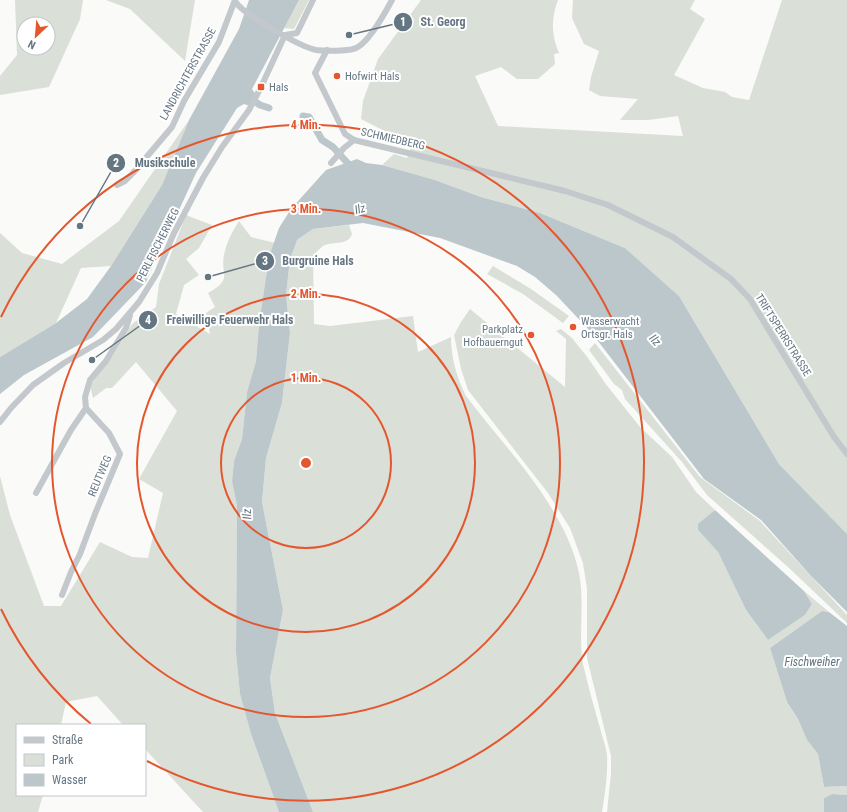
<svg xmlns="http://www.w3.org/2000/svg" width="847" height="812" font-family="'Roboto Condensed',sans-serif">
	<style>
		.green { fill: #dadfd7; fill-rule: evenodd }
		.water { fill: #bbc7cb }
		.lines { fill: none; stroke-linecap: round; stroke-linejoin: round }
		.canal { stroke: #bbc7cb; stroke-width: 7 }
		.street { stroke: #c3c8cc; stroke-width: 6 }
		.ring { fill: none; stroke: #e4572e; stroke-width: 2 }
		.poi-dot { fill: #e4572e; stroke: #fff; stroke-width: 1.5 }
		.labels { text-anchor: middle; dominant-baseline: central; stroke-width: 4; stroke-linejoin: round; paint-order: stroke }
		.street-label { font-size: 11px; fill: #657683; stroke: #fff }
		.poi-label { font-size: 11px; fill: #657683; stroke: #fff; text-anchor: start }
		.water-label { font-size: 12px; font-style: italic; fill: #60757c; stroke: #fff }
		.centre { fill: #e4572e; stroke: #fff; stroke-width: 2 }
		.ring-label { font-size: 12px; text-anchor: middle; font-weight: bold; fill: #e4572e; stroke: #fff; stroke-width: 4; stroke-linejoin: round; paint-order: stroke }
		.leader { fill: none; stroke: #657683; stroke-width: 1.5 }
		.callout-dot { fill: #657683; stroke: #fff; stroke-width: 1.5 }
		.mark-label { font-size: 12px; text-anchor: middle; font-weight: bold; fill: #fff }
		.callout-label { font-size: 12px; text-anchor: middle; font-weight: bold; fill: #657683; stroke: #fff; stroke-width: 4; stroke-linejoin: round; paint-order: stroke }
	</style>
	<rect width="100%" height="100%" fill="#fafaf8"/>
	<!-- green -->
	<g class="green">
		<path d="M15,0h68l-3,19 -31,68 -49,8v-19l17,-21zM24,24h24v24h-24z"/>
		<path d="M106,0h89l-10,61 -55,-52z"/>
		<path d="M299,0h10l-15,29 -10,-1z"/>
		<path d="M421,0h137c-7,18 -7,35 1,53l-5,1 1,10 -17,15h-21l-16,-12 -26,9 23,50 185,10 -5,-20 -30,4h-28l18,-21 -38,-3 -11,-6 2,-13 8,-26 -15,-7 -12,-26 1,-18h122l-5,9 15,10 -31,56 29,13 22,4 7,5 17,3 33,-100h65v534l-68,-70 -100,-168 -54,-48 -85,-35 -59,-16 -46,-17 -53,-15 12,-11 13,4 5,-13 -51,-26 2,-18 15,-42z"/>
		<path d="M189,120l-27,65 -51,81 -30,2 -25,55 -56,34v-124l22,20 40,11 57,-43z"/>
		<path d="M186,215l26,10 -13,23 -13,11 13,16 -15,10 -8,29 34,20 -4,-21 9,-6 -7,-14c26,-15 12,-17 16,-38 3,-14 8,-23 15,-34l12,16 24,6 -6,14 -10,67 -3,37 -9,31 -5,47 -8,22 -2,20 5,25 -1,147 4,41 11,40 28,78h-76l-58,-63v-24h-22l-26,-29 -31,6 -5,23h-44v70h26l-5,17h-38v-336l10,39 34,91h17l39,-64 32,15 16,1 15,-65 -24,-14 38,-68 -41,-49 -24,26h-6l-13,10 -3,-13 22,-28 20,-33 24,-17 3,-23z"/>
		<path d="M349,225l3,9c-5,13 -18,6 -29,12 -4,3 -6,6 -10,9l1,69 16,2 83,-10 5,36 33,-15c0,21 6,41 15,59 40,53 99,111 113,177 6,30 -1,62 4,91 5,22 11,43 17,64 2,9 6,18 7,27 1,19 -2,38 -5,57h-289l-38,-99 -5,-35 13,-68 -21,-108 4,-44 16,-55 8,-70 -4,-38 4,-36 3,-10 4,-9 16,-11z"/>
		<path d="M493,266l38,23 38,27 -6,7 -40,-29 -36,-20z"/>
		<path d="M470,309l95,78 1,-48 -10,-8 5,-2 11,9 16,20 17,25 35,44 32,30 24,35 19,18 -16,14 -1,6 20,22 28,58 22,30 37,-25 7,-11 -8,-13 25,21 -7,-1 -52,37 17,54 11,17 9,21 11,14 6,33 23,-1v9l-15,-1 -8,4v14h-217l4,-39v-17l-24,-98v-69l-4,-26 -13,-35 -22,-35 -80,-103 -7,-21 -7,-34 7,-13z"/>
		<path d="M595,343l105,134 60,44 87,94v8l-58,-55 -82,-73 -25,-33 -57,-63 -3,-9 -8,-6 -25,-34z"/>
	</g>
	<!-- water -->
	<g class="water">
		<path d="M249,0h50l-47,89 4,6 -6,11 -6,-2 -7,4 -41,65 -50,109 -53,55 -69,38 -24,19v-37l56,-34 31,-24 24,-33 51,-81 27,-65 50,-91z"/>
		<path d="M357,159l9,4 16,2 53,15 46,17 59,16 85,35 54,48 100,168 68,70v78l-36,-36 -50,-56 -57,-41 -113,-147 -35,-37 -21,-18 -18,-11 -77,-28 -77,-15 -50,6 -16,11 -7,19 -4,36 4,38 -8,70 -16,55 -4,44 21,108 -13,68 5,35 38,99h-34l-28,-78 -11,-40 -4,-41 1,-147 -5,-25 2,-20 8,-22 5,-47 9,-31 3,-37 10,-67 10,-29 12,-19 35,-39z"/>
		<path d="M715,510l89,81 8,13 -7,11 -37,25 -22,-30 -28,-58 -20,-22v-6z"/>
		<path d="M822,611l7,1 18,14v160l-23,1 -6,-33 -11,-14 -9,-21 -11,-17 -17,-54z"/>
		<path d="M832,794l15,1v17h-23v-14z"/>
	</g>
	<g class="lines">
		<!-- canal -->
		<g class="canal">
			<path d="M248,97l12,8 9,3"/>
			<path d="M303,116l6,1 13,23 11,7 20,22"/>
		</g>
		<!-- street -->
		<g class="street">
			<path d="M235,1c7,13 66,46 81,49 8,1 35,2 42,-3 13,-8 27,-34 34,-47"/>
			<path d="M285,35l12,-2 16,-33"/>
			<path d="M327,50l-12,23 30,61 9,6 211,51 43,14 65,32 58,42 19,20 84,138 13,17"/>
			<path d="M331,163l13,-15 10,-8"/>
			<path d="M117,185l8,-4 8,-8 39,-46 12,-26 35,-59 16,-42"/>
			<path d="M0,422l11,-14 22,-23 31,-22 39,-23 13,-11 23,-27 18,-29 17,-40 29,-55 19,-31 27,-37 12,-23 24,-52"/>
			<path d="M36,493l35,-63 15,-22"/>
			<path d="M62,595l9,-23 9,-18 15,-40 25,-60 -11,-21 -23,-25 -1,-11 5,-17 16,-19 20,-33 4,-13"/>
		</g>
	</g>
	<!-- distance rings -->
	<g class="ring">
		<circle cx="306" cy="463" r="85"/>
		<circle cx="306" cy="463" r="169"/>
		<circle cx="306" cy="463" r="254"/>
		<path d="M91 724A338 338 0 0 1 1 609M1 317A338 338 0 1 1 147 761"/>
	</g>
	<!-- markers -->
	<g class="poi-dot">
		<circle cx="337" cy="76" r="4"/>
		<rect x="257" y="83" width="8" height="8" rx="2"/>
		<circle cx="573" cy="327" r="4"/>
		<circle cx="531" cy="335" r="4"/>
	</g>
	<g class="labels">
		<!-- street labels -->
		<g class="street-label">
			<text transform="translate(188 74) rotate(-61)">LANDRICHTERSTRASSE</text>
			<text transform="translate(393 139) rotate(13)">SCHMIEDBERG</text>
			<text transform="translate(158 245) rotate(-63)">PERLFISCHERWEG</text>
			<text transform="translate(783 335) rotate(58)">TRIFTSPERRSTRASSE</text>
			<text transform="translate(100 476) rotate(-67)">REUTWEG</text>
		</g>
		<!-- poi labels -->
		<g class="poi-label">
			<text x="345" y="76">Hofwirt Hals</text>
			<text x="269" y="87">Hals</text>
			<text x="581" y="321">Wasserwacht<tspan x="581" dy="13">Ortsgr. Hals</tspan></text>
			<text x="523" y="329" text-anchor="end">Parkplatz<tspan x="523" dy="13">Hofbauerngut</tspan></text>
		</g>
		<!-- water labels -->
		<g class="water-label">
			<text transform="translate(360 209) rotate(-16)">Ilz</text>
			<text transform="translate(655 340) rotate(47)">Ilz</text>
			<text transform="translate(247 514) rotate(-93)">Ilz</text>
			<text x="812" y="662">Fischweiher</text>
		</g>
	</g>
	<circle cx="306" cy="463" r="6" class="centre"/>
	<g class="ring-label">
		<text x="306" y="129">4 Min.</text>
		<text x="306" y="213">3 Min.</text>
		<text x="306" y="298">2 Min.</text>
		<text x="306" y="382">1 Min.</text>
	</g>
	<!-- callouts -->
	<path class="leader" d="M349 35L403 22M80 226L116 163M208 277L265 261M92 360L148 320"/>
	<g class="callout-dot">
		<circle cx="349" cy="35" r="4"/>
		<circle cx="80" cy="226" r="4"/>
		<circle cx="208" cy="277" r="4"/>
		<circle cx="92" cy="360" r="4"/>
		<circle cx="403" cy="22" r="10"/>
		<circle cx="116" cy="163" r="10"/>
		<circle cx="265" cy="261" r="10"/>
		<circle cx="148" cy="320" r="10"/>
	</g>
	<g class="mark-label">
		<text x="403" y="26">1</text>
		<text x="116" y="167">2</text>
		<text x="265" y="265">3</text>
		<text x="148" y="324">4</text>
	</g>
	<g class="callout-label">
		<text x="443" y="26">St. Georg</text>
		<text x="165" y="167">Musikschule</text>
		<text x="318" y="265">Burgruine Hals</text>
		<text x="230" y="324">Freiwillige Feuerwehr Hals</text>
	</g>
	<!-- legend -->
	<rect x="16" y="724" width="130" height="72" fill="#ffffff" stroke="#c1c8cd"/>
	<rect x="24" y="737" width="20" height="6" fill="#c3c8cc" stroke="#c1c8cd"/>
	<text x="52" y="744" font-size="12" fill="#657683">Straße</text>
	<rect x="24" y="754" width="20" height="12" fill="#dadfd7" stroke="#c1c8cd"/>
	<text x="52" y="764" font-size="12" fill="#657683">Park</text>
	<rect x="24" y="774" width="20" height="12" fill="#bbc7cb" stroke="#c1c8cd"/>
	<text x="52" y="784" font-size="12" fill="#657683">Wasser</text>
	<!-- north arrow -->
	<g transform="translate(36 36) rotate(206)"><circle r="19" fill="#ffffff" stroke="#c1c8cd"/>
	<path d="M0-3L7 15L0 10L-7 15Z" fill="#e4572e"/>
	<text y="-6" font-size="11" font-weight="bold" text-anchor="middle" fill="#657683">N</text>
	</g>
</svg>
